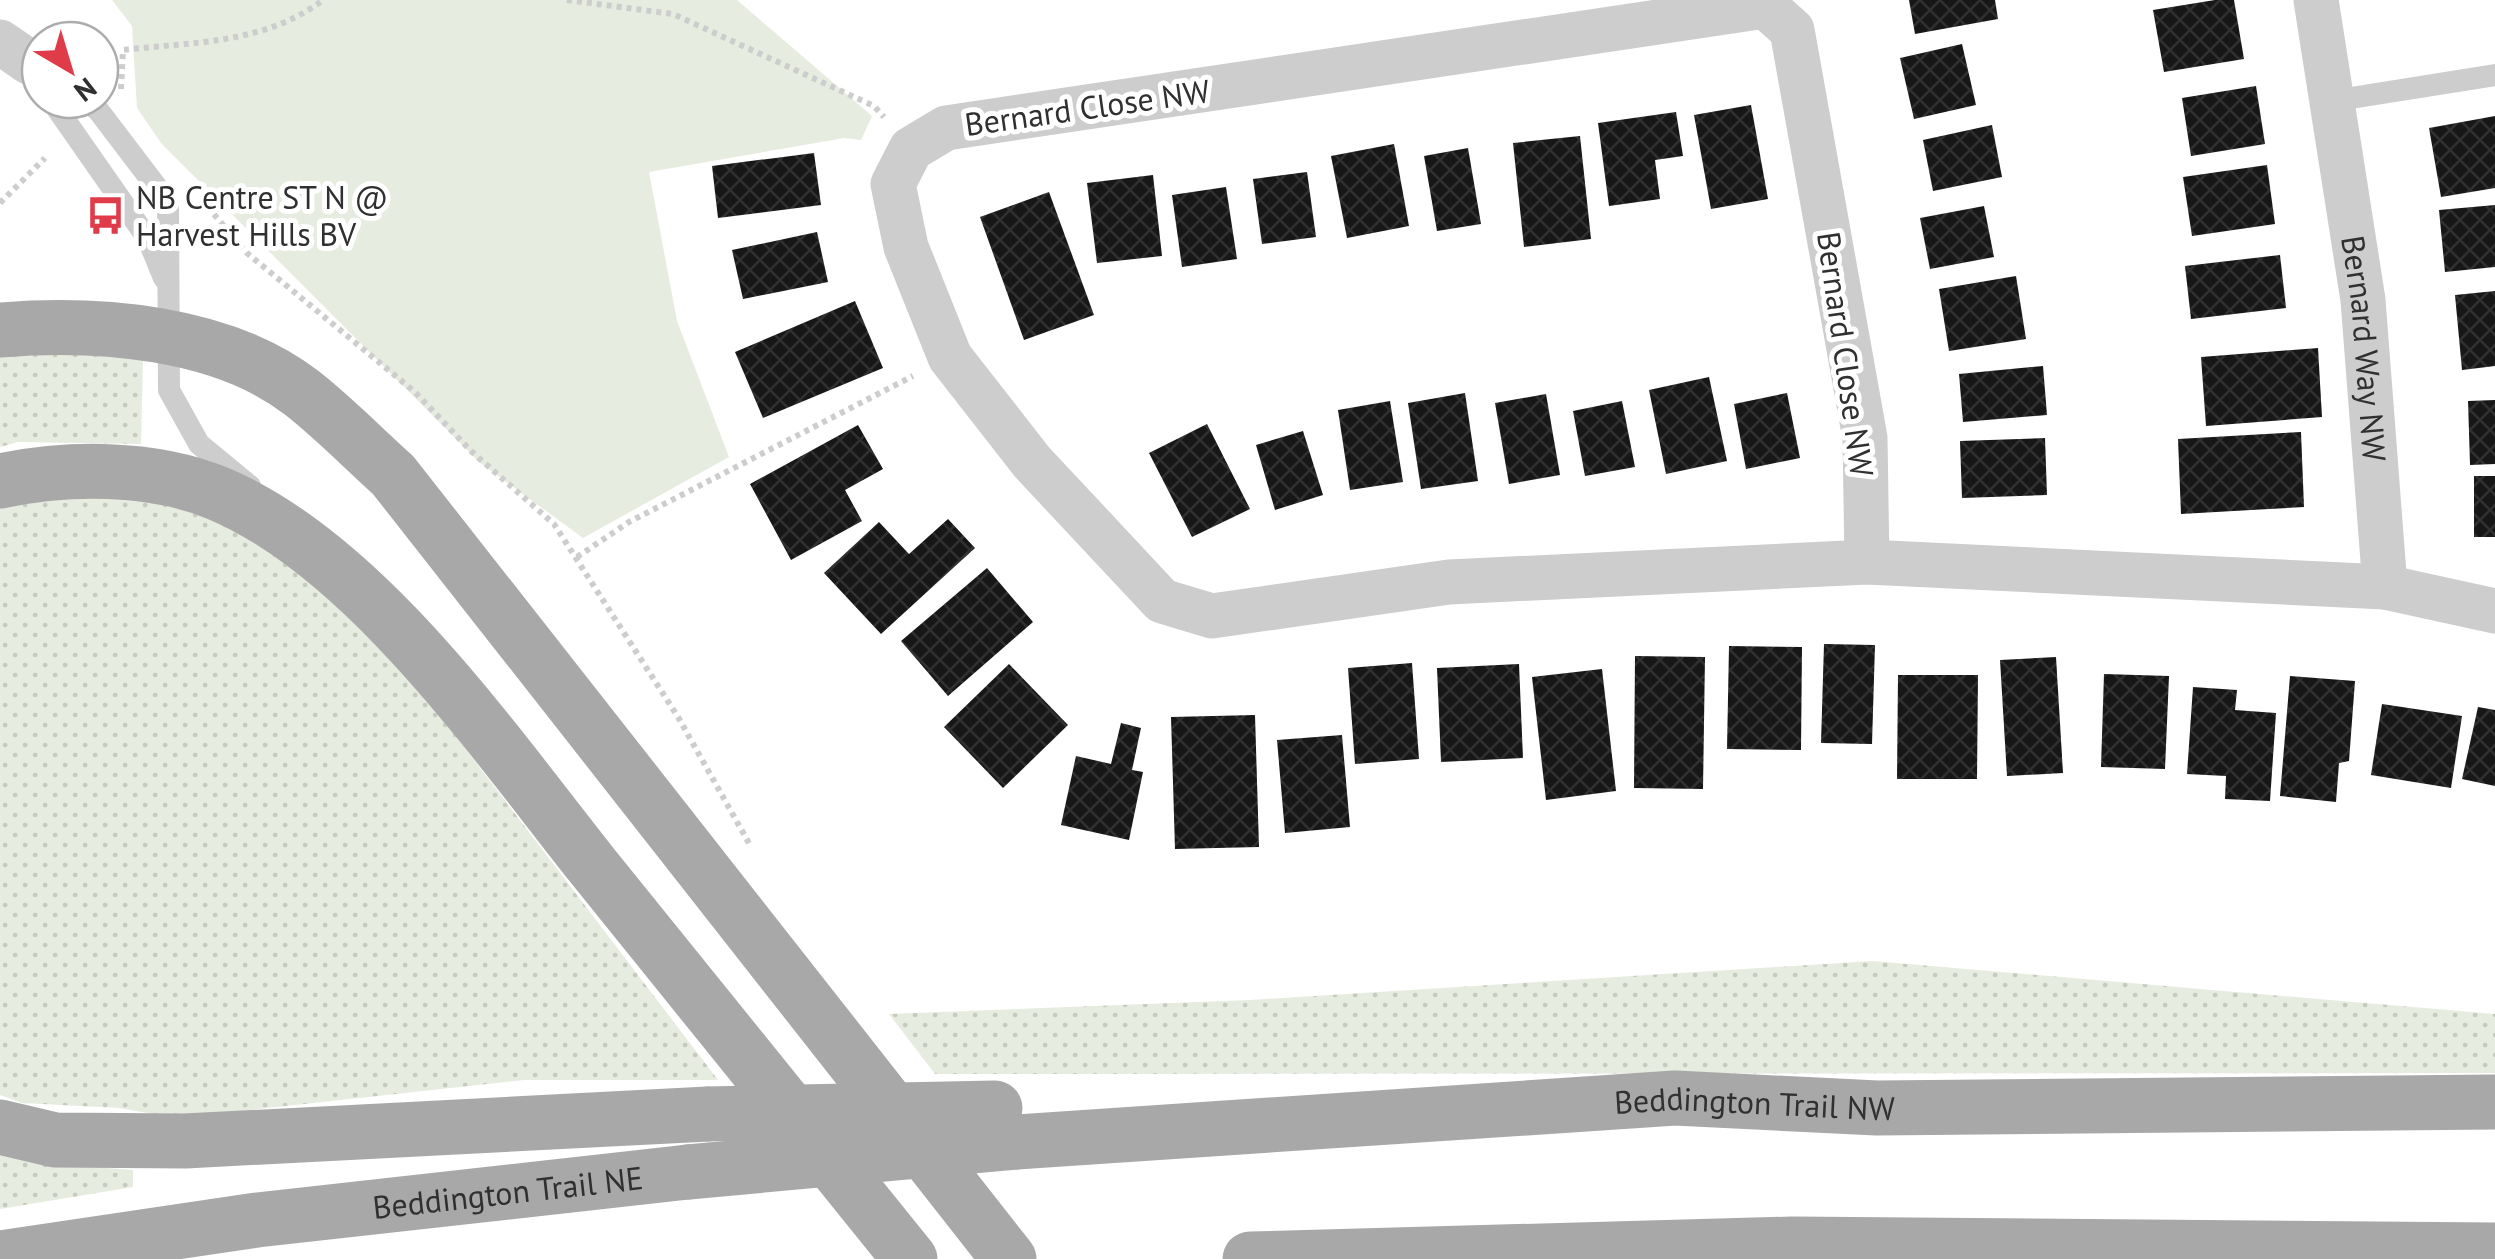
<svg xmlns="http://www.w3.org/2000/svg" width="2495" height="1259" font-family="'PT Sans',sans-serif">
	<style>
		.grass { fill: url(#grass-dots) }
		.green { fill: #e6ecdf }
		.building { fill: url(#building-cross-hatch) }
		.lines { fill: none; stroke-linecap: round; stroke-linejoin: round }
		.path { stroke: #cdcdcd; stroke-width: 6; stroke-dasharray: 5 5; stroke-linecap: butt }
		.lane { stroke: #cdcdcd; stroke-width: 22 }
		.street { stroke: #cdcdcd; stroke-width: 45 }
		.primary { stroke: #a8a8a8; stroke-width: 55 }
		.primary-bridge { stroke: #a8a8a8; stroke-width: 55 }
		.labels { text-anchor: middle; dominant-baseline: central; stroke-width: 10; stroke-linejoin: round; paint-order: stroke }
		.street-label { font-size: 32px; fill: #303030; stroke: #fff }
		.poi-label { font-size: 32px; fill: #303030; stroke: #fff; text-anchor: start }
	</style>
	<defs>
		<pattern id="grass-dots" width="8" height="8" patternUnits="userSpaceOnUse" patternTransform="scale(2.5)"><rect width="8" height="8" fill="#e6ecdf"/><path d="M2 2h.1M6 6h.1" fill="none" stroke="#c6cbc0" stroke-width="1.8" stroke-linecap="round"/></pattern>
		<pattern id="building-cross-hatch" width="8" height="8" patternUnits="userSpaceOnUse" patternTransform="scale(2.5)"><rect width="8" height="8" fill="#171717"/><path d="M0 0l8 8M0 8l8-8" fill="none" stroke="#303030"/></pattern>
	</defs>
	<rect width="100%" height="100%" fill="#fff"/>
	<!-- grass -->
	<g class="grass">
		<path d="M0,351l143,3 -2,90 -123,-2 -18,5z"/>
		<path d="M72,488l107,14 95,48 75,63 71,76 298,391h-194l-348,38 -57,-10 -97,-5 -22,-8v-590z"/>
		<path d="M1872,961l623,53v59l-1560,1 -46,-60 361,-14z"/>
		<path d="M0,1147l42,16 91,7v17l-133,22z"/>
	</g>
	<!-- green -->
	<path class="green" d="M112,0h625l135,116 -11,24 -17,-2 -195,34 28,149 52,136 -146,81 -104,-76 -318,-319 -24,-35 -5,-82z"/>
	<!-- building -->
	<g class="building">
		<path d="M1909,0h86l3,19 -83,15z"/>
		<path d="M2215,0h19l10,59 -80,13 -11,-62z"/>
		<path d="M1962,44l14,61 -62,14 -14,-61z"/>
		<path d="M2256,86l9,58 -74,12 -9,-58z"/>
		<path d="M1751,105l17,94 -57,10 -17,-94z"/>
		<path d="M1676,112l7,44 -28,4 5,39 -51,7 -11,-83z"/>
		<path d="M2495,116v72l-54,9 -12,-69z"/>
		<path d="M1992,125l10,52 -69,14 -10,-51z"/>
		<path d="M1580,136l11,103 -67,8 -11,-104z"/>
		<path d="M1394,144l15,82 -62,12 -16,-82z"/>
		<path d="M1468,148l13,76 -44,7 -13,-75z"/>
		<path d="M814,153l7,52 -103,13 -6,-52z"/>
		<path d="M2267,165l8,59 -83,12 -9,-59z"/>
		<path d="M1307,172l9,65 -54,7 -9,-65z"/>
		<path d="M1153,175l9,81 -65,7 -10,-80z"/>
		<path d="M1226,187l11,72 -55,8 -10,-72z"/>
		<path d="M1049,192l45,123 -70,25 -44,-123z"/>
		<path d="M2495,205v62l-50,5 -6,-62z"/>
		<path d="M1984,206l10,51 -64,12 -10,-51z"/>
		<path d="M817,232l11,50 -85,17 -11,-49z"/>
		<path d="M2280,255l6,53 -95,11 -6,-53z"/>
		<path d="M2016,276l10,63 -77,12 -10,-62z"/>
		<path d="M2495,291v75l-33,4 -7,-75z"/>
		<path d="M855,301l28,67 -120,50 -28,-66z"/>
		<path d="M2318,348l4,69 -116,9 -5,-69z"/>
		<path d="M2043,366l4,49 -84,7 -4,-48z"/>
		<path d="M1709,377l18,84 -61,13 -17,-84z"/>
		<path d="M1465,393l13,88 -57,8 -13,-86z"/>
		<path d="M1787,393l13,65 -54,11 -12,-65z"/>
		<path d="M1546,394l14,81 -51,9 -14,-81z"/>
		<path d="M2495,400v64l-25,1 -2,-64z"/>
		<path d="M1390,401l13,81 -53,8 -12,-80z"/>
		<path d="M1622,401l13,66 -50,9 -12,-65z"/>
		<path d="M1207,424l43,85 -58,28 -43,-84z"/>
		<path d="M858,425l25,44 -38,21 17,31 -71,39 -41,-76z"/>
		<path d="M1303,431l20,64 -48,15 -19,-65z"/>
		<path d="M2301,432l3,75 -123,7 -3,-75z"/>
		<path d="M2045,438l2,57 -85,3 -2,-57z"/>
		<rect x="2474" y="476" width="21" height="61"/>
		<path d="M948,519l27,29 -94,86 -57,-61 55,-51 30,32z"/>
		<path d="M987,568l46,54 -85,74 -47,-55z"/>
		<path d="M1824,644l51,1 -3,99 -51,-1z"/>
		<path d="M1729,646l73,1 -1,103 -74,-1z"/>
		<path d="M1635,656l70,1 -2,132 -69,-1z"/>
		<path d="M2056,657l7,116 -56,3 -7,-116z"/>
		<path d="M1412,663l7,96 -64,5 -7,-96z"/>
		<path d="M1009,664l59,61 -65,63 -59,-61z"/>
		<path d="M1519,664l4,94 -82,4 -4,-94z"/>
		<path d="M1602,669l14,122 -70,9 -14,-123z"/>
		<path d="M2104,674l65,2 -4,93 -64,-2z"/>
		<path d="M1898,675h80l-1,104h-80z"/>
		<path d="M2290,676l65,5 -6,80 -10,2 -3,39 -56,-6z"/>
		<path d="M2193,687l44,3 -2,20 41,3 -6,88 -45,-2 1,-23 -39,-2z"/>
		<path d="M2382,704l80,12 -11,72 -80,-13z"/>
		<path d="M2478,707l17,3v76l-33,-7z"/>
		<path d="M1255,715l4,132 -84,2 -4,-132z"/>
		<path d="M1121,723l20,5 -9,42 11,2 -14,68 -68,-15 15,-69 35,8z"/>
		<path d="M1342,735l8,92 -65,6 -8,-93z"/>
	</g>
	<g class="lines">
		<!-- path -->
		<g class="path">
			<path d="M567,0l106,14 201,92 10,11"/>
			<path d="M121,89l2,-39c70,-8 142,-6 200,-50"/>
			<path d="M201,199l46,54 168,139 56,59 83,73 124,193 72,128"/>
			<path d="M0,203l45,-45"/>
			<path d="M577,557l52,-35 284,-146"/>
		</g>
		<!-- lane -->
		<g class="lane">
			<path d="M51,100l97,139 16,39"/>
			<path d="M84,100l14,10 70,92 1,188 30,54 51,42"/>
			<path d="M2332,101l163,-26"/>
		</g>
		<!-- street -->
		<g class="street">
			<path id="s1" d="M2316,0l47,300 22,287 110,24"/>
			<path d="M1765,6l27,24 73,408 2,124 -418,20 -237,34 -50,-15 -130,-139 -82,-105 -44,-110 -13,-63 18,-35 35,-21z"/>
			<path d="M0,42l29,20"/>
			<path d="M1867,562l518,25"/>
		</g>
		<!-- primary -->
		<g class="primary">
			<path d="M0,330c97,-8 222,1 302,63 32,25 61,55 91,82l616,784"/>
			<path d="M0,481c68,-14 151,-15 217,12 147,61 277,249 374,371 105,132 213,263 319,395"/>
			<path d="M0,1127l55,13 130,1 523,-27"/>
			<path id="s2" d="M1016,1142l659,-44 202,10 618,-6"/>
			<path id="s3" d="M0,1258l257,-38 431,-48"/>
			<path d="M1250,1259l542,-15 703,6"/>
		</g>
		<!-- primary-bridge -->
		<g class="primary-bridge">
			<path d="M708,1114l287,-6"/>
			<path d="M688,1172l328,-30"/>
		</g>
	</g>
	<!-- icons -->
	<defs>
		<symbol id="bus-bare" viewBox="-9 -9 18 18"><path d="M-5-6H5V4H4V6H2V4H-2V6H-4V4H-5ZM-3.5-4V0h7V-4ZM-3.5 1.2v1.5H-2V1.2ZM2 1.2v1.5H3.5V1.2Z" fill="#df3b49" stroke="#fff" stroke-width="2.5" paint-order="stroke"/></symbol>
	</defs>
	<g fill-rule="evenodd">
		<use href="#bus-bare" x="78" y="188" width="55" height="55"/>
	</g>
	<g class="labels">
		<!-- street labels -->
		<g class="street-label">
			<text transform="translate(1087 107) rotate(-8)">Bernard Close NW</text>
			<text stroke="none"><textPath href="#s1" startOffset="352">Bernard Way NW</textPath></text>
			<text transform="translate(1846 354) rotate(82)">Bernard Close NW</text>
			<text stroke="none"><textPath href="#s2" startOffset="740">Beddington Trail NW</textPath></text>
			<text stroke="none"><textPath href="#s3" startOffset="512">Beddington Trail NE</textPath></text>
		</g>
		<!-- poi labels -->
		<g class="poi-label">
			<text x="136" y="197">NB Centre ST N @<tspan x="136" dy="37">Harvest Hills BV</tspan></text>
		</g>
	</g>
	<!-- north arrow -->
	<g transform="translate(70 70) rotate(142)"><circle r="48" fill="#ffffff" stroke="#acacac" stroke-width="2.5"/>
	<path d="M0-8L18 38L0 25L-18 38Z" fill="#df3b49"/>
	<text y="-15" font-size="28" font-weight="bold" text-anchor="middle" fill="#303030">N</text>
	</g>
</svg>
